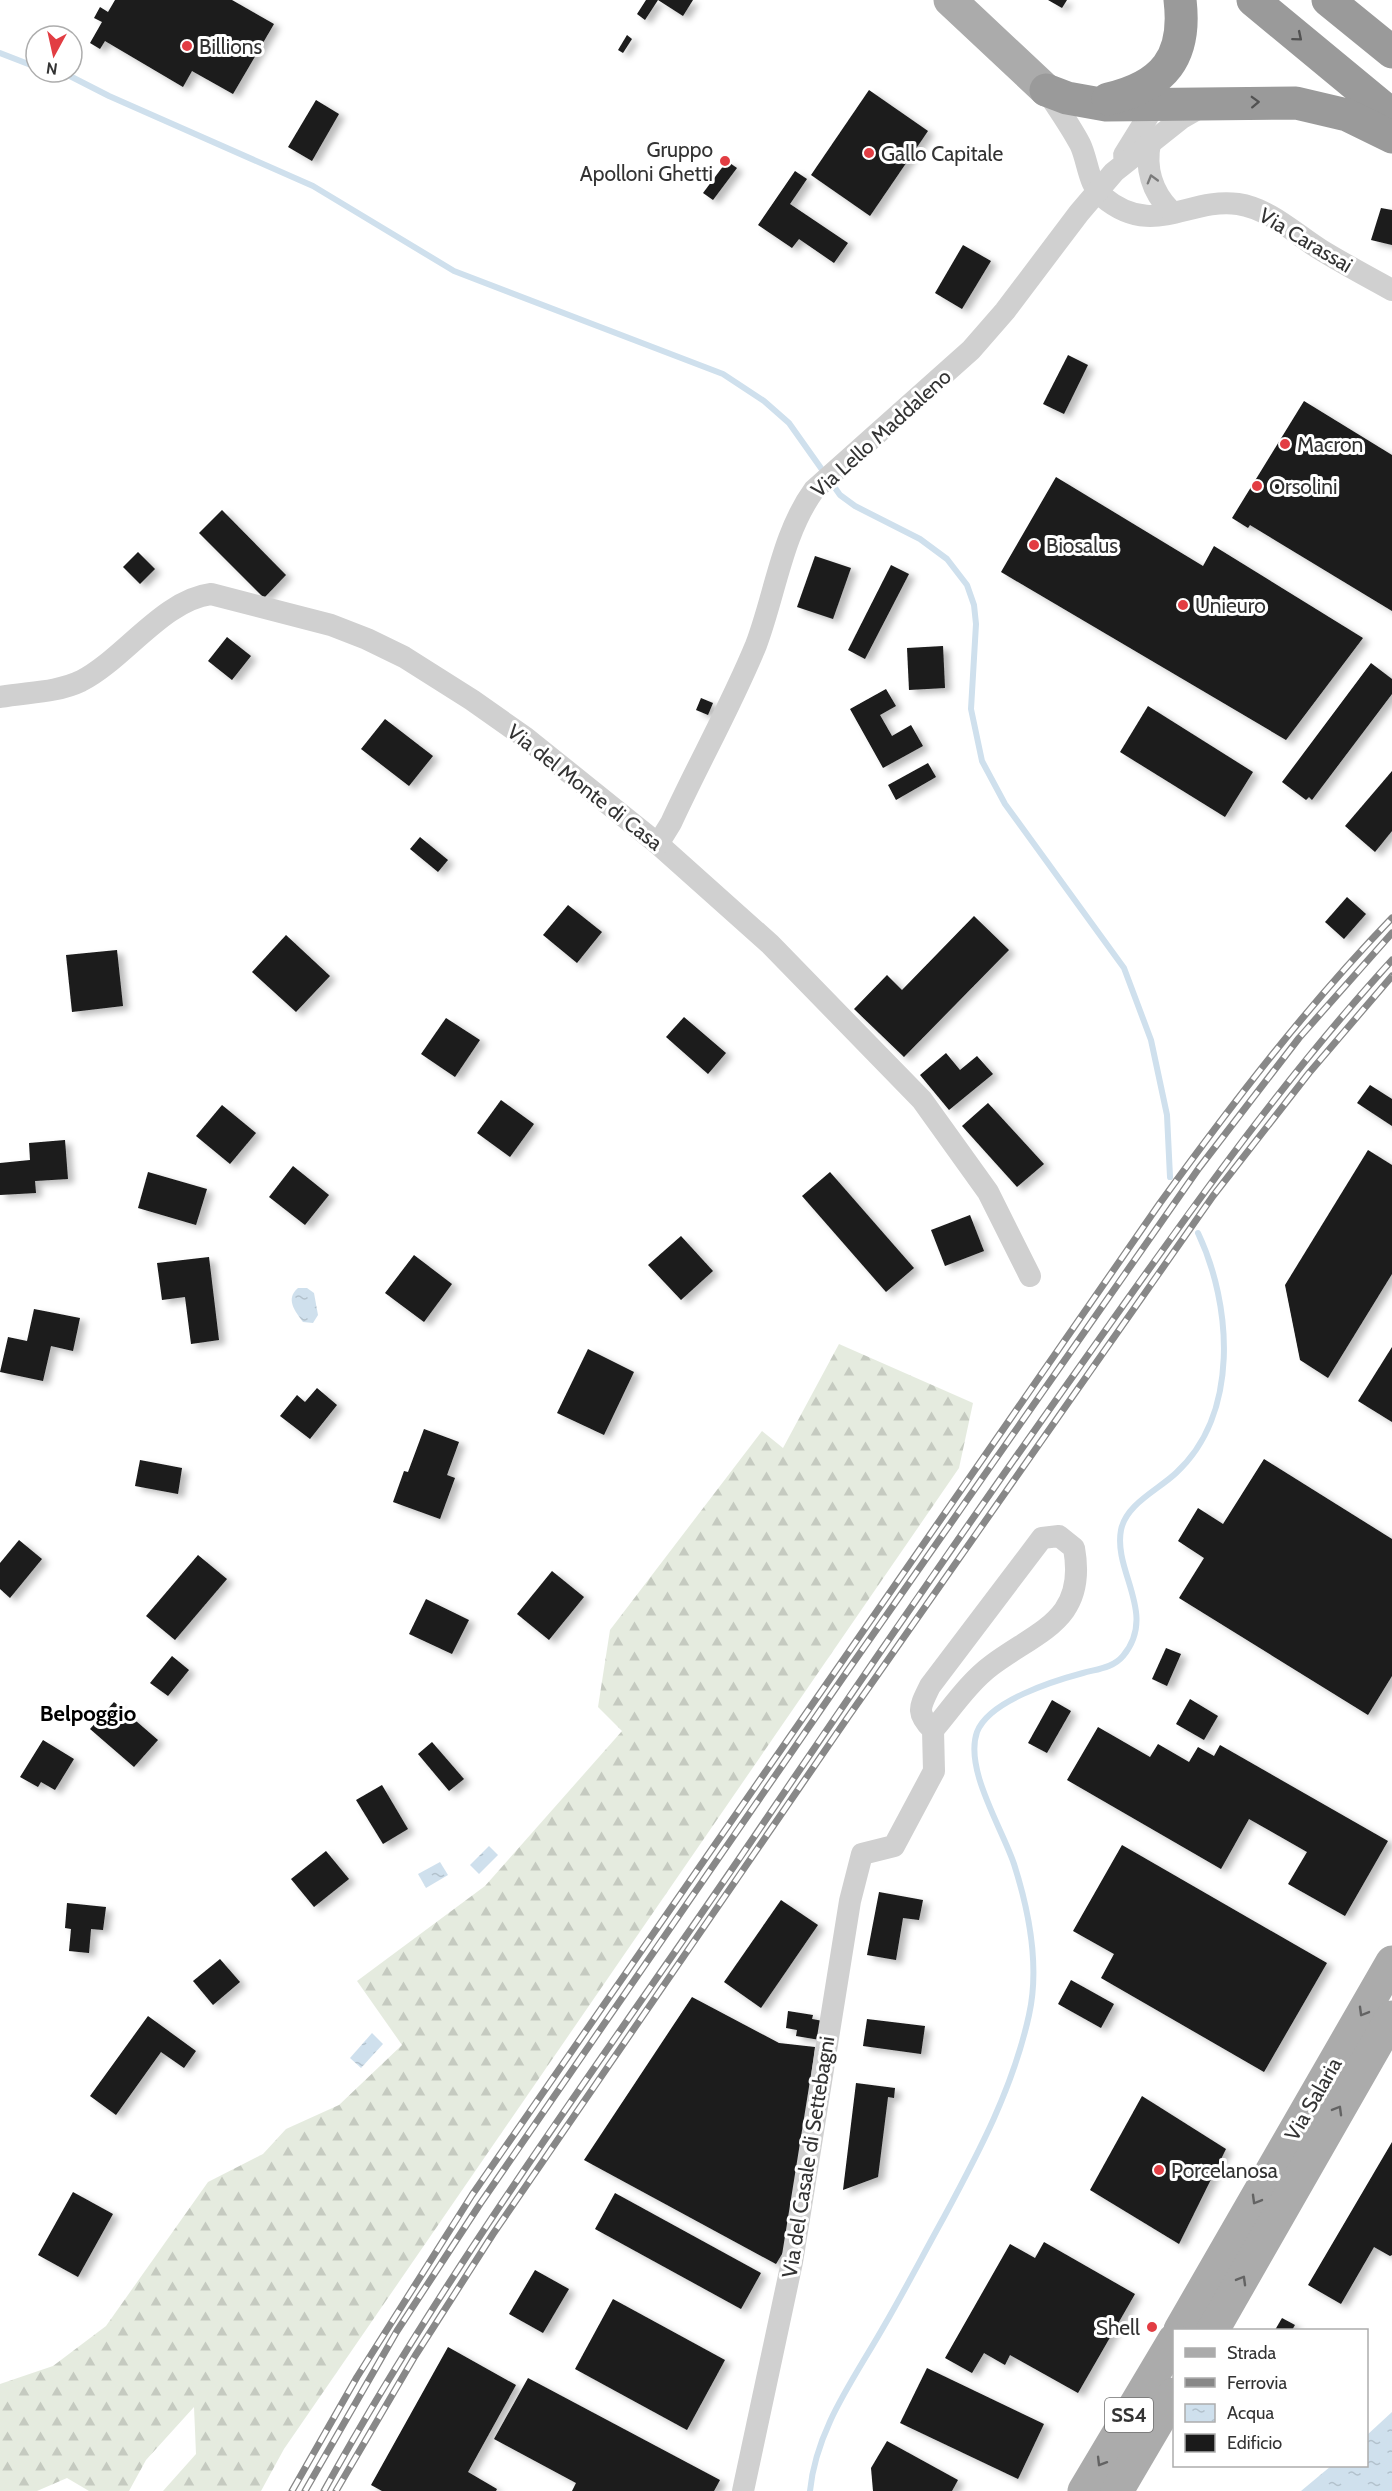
<svg xmlns="http://www.w3.org/2000/svg" width="1392" height="2491" font-family="Cabin,sans-serif">
	<style>
		.forest { fill: url(#forest-firs) }
		.water { fill: url(#water-ripples) }
		.lines { fill: none; stroke-linecap: round; stroke-linejoin: round }
		.stream { stroke: #cfe0ed; stroke-width: 6 }
		.building { fill: #1a1a1a; filter: url(#shadow) }
		.street { stroke: #d0d0d0; stroke-width: 22 }
		.primary { stroke: #ababab; stroke-width: 33 }
		.highway { stroke: #9a9a9a; stroke-width: 33 }
		.rail-casing { stroke: #888; stroke-width: 7 }
		.rail { stroke: #fff; stroke-width: 4.5; stroke-dasharray: 14; stroke-linecap: butt }
		.oneway { stroke: #525252 }
		.oneway2 { stroke: #7a7a7a }
		.oneway3 { stroke: #636363 }
		.poi-dot { fill: #e23d43; stroke: #fff; stroke-width: 2 }
		.labels { text-anchor: middle; dominant-baseline: central; stroke-width: 6; stroke-linejoin: round; paint-order: stroke }
		.shield { fill: #fff; stroke: #707070; stroke-width: 1.5 }
		.shield-label { font-size: 20px; font-weight: bold; fill: #333 }
		.poi-label { font-size: 21px; fill: #333; stroke: #fff; text-anchor: start }
		.street-label { font-size: 21px; fill: #333; stroke: #fff }
		.neighbourhood-label { font-size: 22px; font-weight: bold; fill: #000; stroke: #fff }
	</style>
	<defs>
		<pattern id="forest-firs" width="22" height="20" patternUnits="userSpaceOnUse" patternTransform="scale(1.5)"><rect width="22" height="20" fill="#e5ebdf"/><path d="M5 1l3.5 6h-7zM16 11l3.5 6h-7z" fill="#c5cac0"/></pattern>
		<pattern id="water-ripples" width="26" height="14" patternUnits="userSpaceOnUse" patternTransform="scale(1.5)"><rect width="26" height="14" fill="#cfe0ed"/><path d="M2 4q2-2 4 0t4 0M15 11q2-2 4 0t4 0" fill="none" stroke="#b2c1cc"/></pattern>
		<filter id="shadow"><feDropShadow dx="6" dy="4" stdDeviation="3" flood-color="#0004"/></filter>
	</defs>
	<rect width="100%" height="100%" fill="#fff"/>
	<!-- forest -->
	<path class="forest" d="M839,1344l134,59 -14,65 -675,981 -23,42h-98l33,-37 -2,-47 -48,53 -17,31h-40l-22,-13 -30,13h-37v-107l53,-18 53,-40 102,-144 55,-28 23,-25 53,-24 63,-60 -45,-64 128,-95 137,-155 -24,-24 12,-77 152,-199 21,17z"/>
	<!-- water -->
	<g class="water">
		<path d="M298,1288h9l7,5 4,22 -5,8 -10,-1c-8,-11 -18,-23 -5,-34z"/>
		<path d="M489,1846l9,9 -19,19 -9,-9z"/>
		<path d="M440,1862l8,13 -22,13 -8,-14z"/>
		<path d="M372,2033l11,11 -22,24 -11,-10z"/>
		<path d="M1392,2412v79h-91l30,-25h35l1,-31z"/>
	</g>
	<g class="lines">
		<!-- stream -->
		<g class="stream">
			<path d="M0,53l36,14"/>
			<path d="M62,72l47,24 204,90 141,85 269,103 41,27 25,22 51,72 15,11 65,33 27,20 20,26 7,20 2,19 -5,85 11,52 23,43 119,164 27,72 16,75 3,62"/>
			<path d="M810,2491c6,-62 44,-112 74,-165 21,-36 40,-73 60,-109 35,-65 69,-129 85,-202 11,-49 0,-104 -15,-151 -12,-36 -50,-95 -37,-132 12,-31 76,-51 106,-59 14,-4 30,-5 40,-17 35,-42 -10,-84 -2,-126 5,-26 37,-40 55,-57 64,-59 56,-168 22,-240"/>
		</g>
	</g>
	<!-- building -->
	<g class="building">
		<path d="M115,0h117l42,24 -41,70 -41,-23 -9,16 -78,-46 -5,8 -10,-6 12,-21 -8,-4 6,-11 8,5z"/>
		<path d="M646,0h47l-10,16 -25,-16 -13,20 -8,-6z"/>
		<path d="M1048,0h19l-5,8z"/>
		<path d="M627,35l5,4 -9,14 -5,-3z"/>
		<path d="M869,90l59,41 -58,85 -59,-41z"/>
		<path d="M316,100l23,14 -27,47 -24,-14z"/>
		<path d="M727,161l10,7 -24,32 -10,-7z"/>
		<path d="M795,171l12,8 -17,25 58,39 -14,20 -35,-24 -7,9 -34,-23z"/>
		<path d="M1381,208l11,2v35l-21,-5z"/>
		<path d="M963,245l28,16 -29,48 -27,-16z"/>
		<path d="M1068,355l20,10 -24,49 -21,-10z"/>
		<path d="M1304,401l88,54v156l-142,-86 -2,3 -16,-10z"/>
		<path d="M1056,477l147,89 11,-20 149,92 -77,102 -285,-168z"/>
		<path d="M222,510l64,65 -22,23 -65,-65z"/>
		<path d="M138,552l17,17 -15,15 -17,-17z"/>
		<path d="M815,556l36,12 -18,51 -36,-12z"/>
		<path d="M891,565l18,9 -44,85 -17,-9z"/>
		<path d="M227,637l24,19 -19,24 -24,-19z"/>
		<path d="M943,646l2,42 -36,2 -2,-42z"/>
		<path d="M1371,663l21,16v15l-80,106 -3,-3 -3,3 -24,-18z"/>
		<path d="M886,689l10,17 -16,9 12,21 19,-11 12,21 -40,22 -33,-59z"/>
		<path d="M701,698l12,5 -5,12 -12,-5z"/>
		<path d="M1148,706l105,66 -28,45 -105,-65z"/>
		<path d="M385,719l48,37 -24,30 -48,-37z"/>
		<path d="M928,763l8,14 -40,23 -8,-15z"/>
		<path d="M1392,771v60l-17,21 -30,-26z"/>
		<path d="M420,837l28,23 -10,12 -28,-23z"/>
		<path d="M1347,897l19,17 -22,25 -19,-17z"/>
		<path d="M568,905l34,27 -25,31 -34,-28z"/>
		<path d="M974,916l35,34 -105,107 -50,-48 33,-34 15,15z"/>
		<path d="M286,935l44,41 -34,36 -44,-40z"/>
		<path d="M117,950l6,56 -51,6 -6,-57z"/>
		<path d="M684,1017l42,36 -18,21 -42,-37z"/>
		<path d="M446,1018l34,22 -25,37 -34,-23z"/>
		<path d="M946,1053l14,17 17,-14 16,18 -44,36 -29,-35z"/>
		<path d="M1370,1085l22,14v27l-35,-23z"/>
		<path d="M501,1100l33,24 -24,33 -33,-24z"/>
		<path d="M988,1103l56,61 -27,23 -55,-61z"/>
		<path d="M222,1105l34,28 -26,31 -34,-28z"/>
		<path d="M65,1140l3,39 -33,2 1,12 -36,2v-32l30,-3 -1,-17z"/>
		<path d="M1368,1150l24,15v109l-64,104 -28,-18 -15,-75z"/>
		<path d="M293,1166l36,29 -24,30 -36,-28z"/>
		<path d="M148,1172l59,17 -11,36 -58,-17z"/>
		<path d="M830,1172l84,96 -28,24 -84,-96z"/>
		<path d="M970,1215l14,36 -39,15 -14,-36z"/>
		<path d="M681,1236l32,35 -32,29 -33,-35z"/>
		<path d="M414,1255l38,29 -28,38 -39,-29z"/>
		<path d="M209,1257l10,83 -28,4 -6,-47 -23,3 -5,-37z"/>
		<path d="M34,1309l46,9 -7,33 -22,-5 -8,35 -43,-9 8,-35 19,4z"/>
		<path d="M1392,1347v75l-34,-21z"/>
		<path d="M588,1349l46,23 -30,63 -47,-22z"/>
		<path d="M317,1388l20,17 -27,34 -30,-23 17,-21 8,7z"/>
		<path d="M424,1429l35,13 -12,33 8,3 -15,41 -47,-17 11,-31 4,1z"/>
		<path d="M1264,1459l128,80v137l-24,39 -189,-117 25,-40 -26,-17 20,-33 25,16z"/>
		<path d="M140,1460l42,8 -4,26 -43,-8z"/>
		<path d="M19,1540l23,19 -32,39 -10,-9v-26z"/>
		<path d="M198,1555l29,24 -52,61 -29,-24z"/>
		<path d="M552,1571l32,26 -35,43 -32,-26z"/>
		<path d="M426,1599l43,21 -17,34 -43,-20z"/>
		<path d="M1166,1648l15,6 -14,32 -15,-7z"/>
		<path d="M172,1656l17,14 -21,26 -18,-13z"/>
		<path d="M1190,1699l28,17 -14,24 -28,-16z"/>
		<path d="M1052,1700l19,11 -24,42 -19,-10z"/>
		<path d="M114,1702l44,38 -24,27 -44,-38z"/>
		<path d="M1098,1727l52,30 8,-13 31,18 9,-15 16,9 6,-11 168,96 -43,75 -57,-32 19,-32 -58,-33 -28,50 -154,-89z"/>
		<path d="M43,1740l31,19 -19,31 -14,-8 -3,5 -18,-10z"/>
		<path d="M432,1742l32,37 -15,12 -31,-37z"/>
		<path d="M382,1785l26,44 -25,15 -27,-44z"/>
		<path d="M1122,1845l205,118 -63,109 -163,-94 13,-24 -41,-23z"/>
		<path d="M326,1851l23,28 -35,28 -23,-28z"/>
		<path d="M879,1892l44,8 -4,20 -16,-2 -7,42 -29,-5z"/>
		<path d="M781,1900l37,25 -57,83 -37,-26z"/>
		<path d="M67,1903l39,4 -3,23 -12,-1 -2,24 -20,-2 2,-22 -6,-1z"/>
		<path d="M220,1959l20,23 -27,23 -20,-24z"/>
		<path d="M1071,1980l43,24 -13,24 -43,-24z"/>
		<path d="M692,1997l87,46 36,4 -27,197 -12,20 -192,-104z"/>
		<path d="M788,2011l25,4 -1,4 11,2 -3,19 -24,-4 1,-6 -11,-2z"/>
		<path d="M148,2016l48,35 -12,17 -23,-16 -45,63 -26,-19z"/>
		<path d="M867,2019l58,7 -4,28 -58,-8z"/>
		<path d="M856,2083l39,5 -1,10 -6,-1 -10,80 -35,13z"/>
		<path d="M1142,2096l84,53 -47,95 -89,-54z"/>
		<path d="M1392,2142v113l-2,1 -16,-9 -33,57 -33,-19z"/>
		<path d="M73,2192l40,22 -35,63 -40,-22z"/>
		<path d="M615,2193l146,80 -20,36 -146,-80z"/>
		<path d="M1044,2242l91,52 -57,99 -68,-38 -5,10 -21,-12 -12,20 -27,-15 65,-114 25,14z"/>
		<path d="M535,2270l34,19 -26,44 -34,-19z"/>
		<path d="M613,2299l112,61 -38,70 -112,-61z"/>
		<path d="M1282,2318l13,7 -3,5h-17z"/>
		<path d="M448,2347l68,38 -48,87 29,17 -1,2h-114l-11,-6z"/>
		<path d="M927,2368l117,56 -26,55 -118,-56z"/>
		<path d="M528,2378l192,102 -6,11h-142l4,-8 -82,-44z"/>
		<path d="M887,2441l71,39 -6,11h-79l-2,-23z"/>
	</g>
	<g class="lines">
		<!-- street -->
		<g class="street">
			<path d="M1046,90c11,17 24,35 34,54 8,16 8,41 23,53 50,42 85,0 135,7 32,5 56,29 83,46 23,14 47,27 71,40"/>
			<path d="M1150,143c-5,25 2,49 20,67"/>
			<path d="M1124,155l31,-50"/>
			<path d="M0,697c27,-5 56,-4 81,-16 43,-22 82,-81 130,-87l120,31 36,14 37,18 68,43 54,38 132,106 112,100 152,156 66,92 42,84"/>
			<path d="M658,844l13,-21c27,-59 60,-117 85,-178 19,-50 26,-111 58,-155l157,-140 34,-39 74,-98 35,-41 68,-54 21,-12"/>
			<path d="M743,2491l49,-229 58,-361 12,-47 32,-8 40,-75 -1,-41c-18,-18 -13,-23 -3,-44l112,-148 17,-2 15,12c13,72 -35,82 -82,117 -23,17 -41,44 -59,65"/>
		</g>
		<!-- primary -->
		<g class="primary">
			<path d="M950,0l96,90"/>
			<path d="M1180,2330l212,-368"/>
			<path d="M1213,2330l179,-313"/>
			<path d="M1084,2491l90,-151"/>
			<path d="M1117,2491l57,-97"/>
		</g>
		<!-- highway -->
		<g class="highway">
			<path d="M1253,0l139,115"/>
			<path d="M1328,0l64,52"/>
			<path d="M1046,90l21,8 39,7 190,-2 51,12 45,22"/>
			<path d="M1108,99c56,-13 79,-42 72,-99"/>
		</g>
		<defs>
			<g id="rail">
				<path d="M292,2491l65,-114 115,-182 688,-992c72,-99 146,-196 232,-285"/>
				<path d="M305,2491l92,-160 83,-127 364,-528 355,-508 100,-130 93,-105"/>
				<path d="M324,2491c132,-239 297,-456 449,-682 107,-158 216,-315 327,-471 92,-130 184,-260 292,-378"/>
				<path d="M336,2491l79,-135 78,-122 355,-517 365,-521 96,-123 83,-97"/>
			</g>
		</defs>
		<!-- rail casing -->
		<use href="#rail" class="rail-casing"/>
		<!-- rail -->
		<use href="#rail" class="rail"/>
	</g>
	<!-- one-way arrows -->
	<defs><path id="oneway-chevron" d="M-2-3.5L2.5 0L-2 3.5" fill="none" stroke-width="1.6" stroke-linecap="round" stroke-linejoin="round" transform="scale(1.5)"/></defs>
	<g class="oneway">
		<use href="#oneway-chevron" transform="translate(1298 37) rotate(40)"/>
		<use href="#oneway-chevron" transform="translate(1255 102) rotate(-2)"/>
	</g>
	<use class="oneway2" href="#oneway-chevron" transform="translate(1152 179) rotate(-106)"/>
	<g class="oneway3">
		<use href="#oneway-chevron" transform="translate(1363 2012) rotate(120)"/>
		<use href="#oneway-chevron" transform="translate(1338 2110) rotate(-60)"/>
		<use href="#oneway-chevron" transform="translate(1256 2200) rotate(120)"/>
		<use href="#oneway-chevron" transform="translate(1242 2280) rotate(-60)"/>
		<use href="#oneway-chevron" transform="translate(1101 2462) rotate(121)"/>
	</g>
	<!-- markers -->
	<g class="poi-dot">
		<circle cx="187" cy="46" r="6"/>
		<circle cx="869" cy="153" r="6"/>
		<circle cx="725" cy="161" r="6"/>
		<circle cx="1285" cy="444" r="6"/>
		<circle cx="1257" cy="486" r="6"/>
		<circle cx="1034" cy="545" r="6"/>
		<circle cx="1183" cy="605" r="6"/>
		<circle cx="1159" cy="2170" r="6"/>
		<circle cx="1152" cy="2327" r="6"/>
	</g>
	<g class="labels">
		<!-- shield labels -->
		<rect class="shield" x="1105" y="2398" width="48" height="34" rx="4.5"/>
		<g class="shield-label">
			<text x="1129" y="2415">SS4</text>
		</g>
		<!-- poi labels -->
		<g class="poi-label">
			<text x="199" y="46">Billions</text>
			<text x="713" y="149" text-anchor="end">Gruppo<tspan x="713" dy="24">Apolloni Ghetti</tspan></text>
			<text x="881" y="153">Gallo Capitale</text>
			<text x="1297" y="444">Macron</text>
			<text x="1269" y="486">Orsolini</text>
			<text x="1046" y="545">Biosalus</text>
			<text x="1195" y="605">Unieuro</text>
			<text x="1171" y="2170">Porcelanosa</text>
			<text x="1140" y="2327" text-anchor="end">Shell</text>
		</g>
		<!-- street labels -->
		<g class="street-label">
			<text transform="translate(1306 240) rotate(31)">Via Carassai</text>
			<text transform="translate(881 433) rotate(-42)">Via Lello Maddaleno</text>
			<text transform="translate(585 787) rotate(38)">Via del Monte di Casa</text>
			<text transform="translate(1313 2099) rotate(-60)">Via Salaria</text>
			<text transform="translate(808 2157) rotate(-81)">Via del Casale di Settebagni</text>
		</g>
		<!-- neighbourhood labels -->
		<g class="neighbourhood-label">
			<text x="88" y="1713">Belpoggio</text>
		</g>
	</g>
	<!-- legend -->
	<rect x="1173" y="2329" width="195" height="138" fill="#ffffff" stroke="#adadad" stroke-width="1.5"/>
	<rect x="1185" y="2348" width="30" height="9" fill="#ababab" stroke="#adadad" stroke-width="1.5"/>
	<text x="1227" y="2359" font-size="18" fill="#333333">Strada</text>
	<rect x="1185" y="2378" width="30" height="9" fill="#888888" stroke="#adadad" stroke-width="1.5"/>
	<text x="1227" y="2389" font-size="18" fill="#333333">Ferrovia</text>
	<rect x="1185" y="2404" width="30" height="18" fill="url(#water-ripples)" stroke="#adadad" stroke-width="1.5"/>
	<text x="1227" y="2419" font-size="18" fill="#333333">Acqua</text>
	<rect x="1185" y="2434" width="30" height="18" fill="#1a1a1a" stroke="#adadad" stroke-width="1.5"/>
	<text x="1227" y="2449" font-size="18" fill="#333333">Edificio</text>
	<!-- north arrow -->
	<g transform="translate(54 54) rotate(188)"><circle r="28" fill="#ffffff" stroke="#adadad" stroke-width="1.5"/>
	<path d="M0-4.5L10 22L0 15L-10 22Z" fill="#e23d43"/>
	<text y="-9" font-size="16" font-weight="bold" text-anchor="middle" fill="#333333">N</text>
	</g>
</svg>
